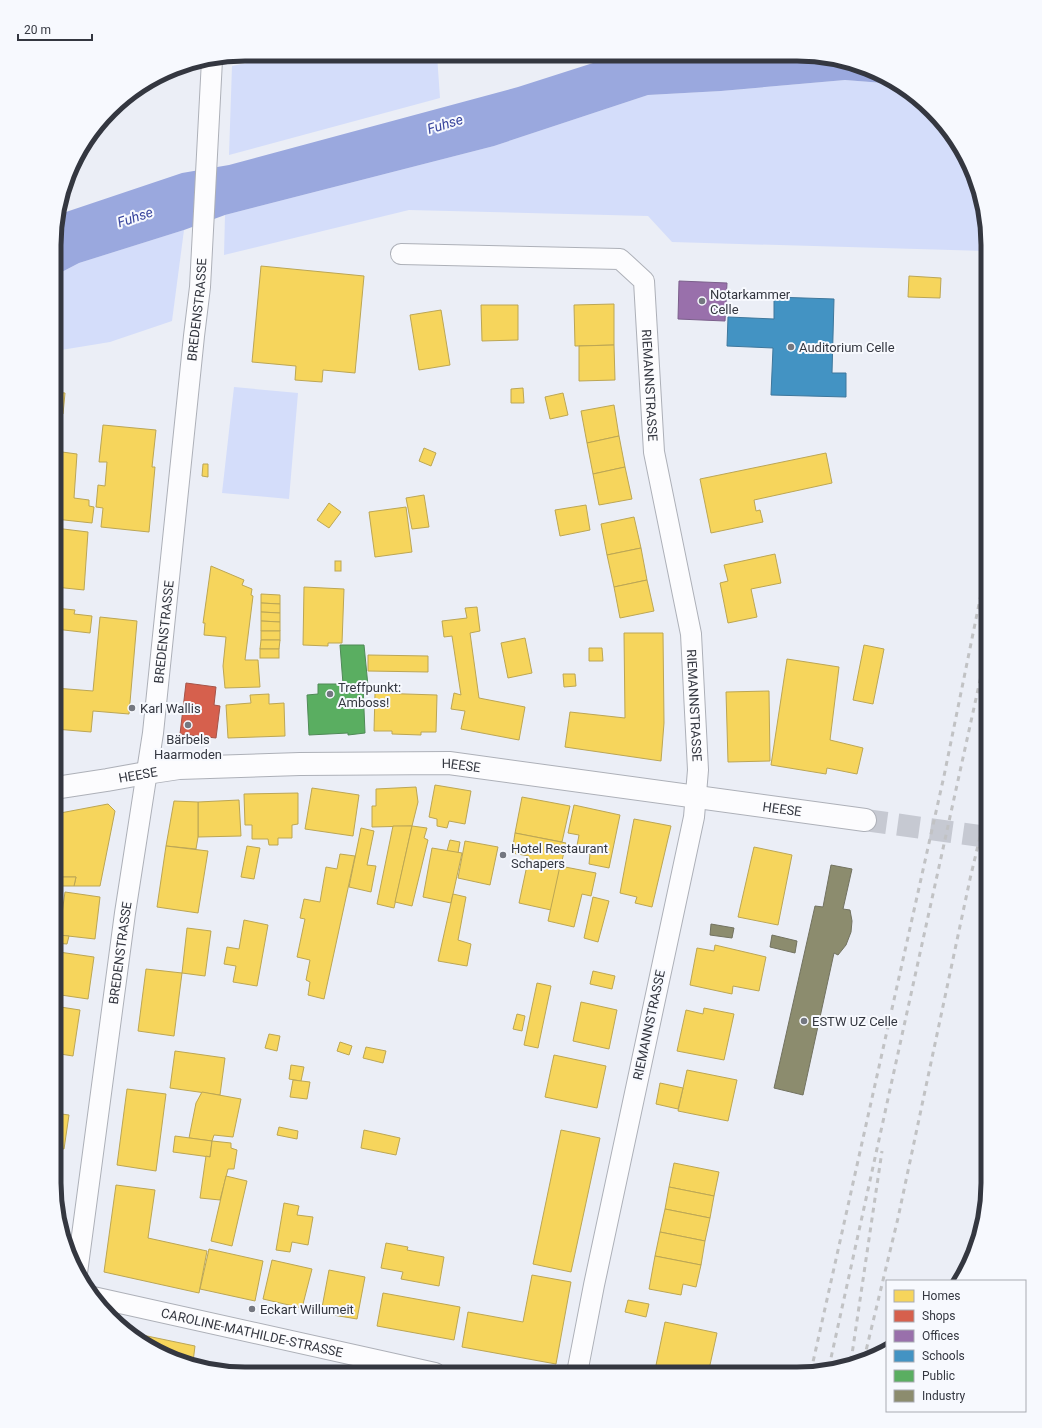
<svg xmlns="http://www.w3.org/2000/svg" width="1042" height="1428" font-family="Roboto,sans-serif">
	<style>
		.green { fill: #d4ddfa }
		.water { fill: #9aa8de }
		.homes { fill: #f6d55c; stroke: #bca654 }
		.shops { fill: #d6604d; stroke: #a55449 }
		.offices { fill: #9970ab; stroke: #7b5f8b }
		.schools { fill: #4393c3; stroke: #3e779c }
		.public { fill: #5aae61; stroke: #4f8a57 }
		.industry { fill: #8c8c6e; stroke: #727260 }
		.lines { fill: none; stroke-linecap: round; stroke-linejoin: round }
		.tertiary-tunnel { stroke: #c6c9d2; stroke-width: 22; stroke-dasharray: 22 11; stroke-linecap: butt }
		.minor-casing { stroke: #adb0b8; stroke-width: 22 }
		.tertiary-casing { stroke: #adb0b8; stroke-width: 24 }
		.minor { stroke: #fcfcfe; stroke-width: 20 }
		.tertiary { stroke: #fcfcfe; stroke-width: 22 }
		.rail { stroke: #c1c2c4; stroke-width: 3; stroke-dasharray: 5 5; stroke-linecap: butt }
		.poi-dot { fill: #747780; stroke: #f7f9fe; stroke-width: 1.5 }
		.labels { text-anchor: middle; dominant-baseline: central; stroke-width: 4; stroke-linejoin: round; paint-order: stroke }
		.poi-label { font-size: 13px; fill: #343740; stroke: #f7f9fe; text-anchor: start }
		.street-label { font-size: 13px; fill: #343740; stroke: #f7f9fe }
		.water-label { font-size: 14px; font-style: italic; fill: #38459d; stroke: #f7f9fe }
		.rim { fill: none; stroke: #343740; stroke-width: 5 }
	</style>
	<rect width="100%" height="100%" fill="#ebeef6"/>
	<!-- green -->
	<g class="green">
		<path d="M279,54l158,1 3,43 -211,57 3,-89 47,-10z"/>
		<path d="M845,80l51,4 17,9 55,68 19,81 -1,9 -314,-9 -24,-26 -239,-6 -185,45 1,-40 269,-69 154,-51 73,-4z"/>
		<path d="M184,230l-12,91 -62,21 -55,9 1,-76 23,-12z"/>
		<path d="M234,387l64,6 -9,106 -67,-6z"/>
	</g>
	<!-- water -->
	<path class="water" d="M618,55l204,1 48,12 26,16 -51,-4 -124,11 -73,4 -154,51 -269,69 -41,15 -105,33 -23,12v-55l1,-5 125,-42 47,-8 289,-78z"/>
	<!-- homes -->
	<g class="homes">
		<path d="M261,266l103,10 -9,97 -32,-3 -1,12 -27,-2 1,-14 -44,-4z"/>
		<path d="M909,276l32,2 -1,20 -32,-1z"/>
		<path d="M614,304v41l-39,1 -1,-41z"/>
		<path d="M481,305h37v35l-36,1z"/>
		<path d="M441,310l9,55 -31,5 -9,-55z"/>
		<path d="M614,345l1,35 -36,1v-35z"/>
		<path d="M523,388l1,15h-13v-14z"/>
		<path d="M55,392l10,1 -2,21 -8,-1z"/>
		<path d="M563,393l5,22 -18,4 -5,-22z"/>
		<path d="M614,405l5,31 -32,7 -6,-32z"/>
		<path d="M103,425l53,5 -4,37h3l-6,65 -48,-5 2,-19 -7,-1 2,-22 7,1 2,-24h-8z"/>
		<path d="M619,436l6,31 -32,7 -6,-31z"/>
		<path d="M424,448l12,5 -5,13 -12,-5z"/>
		<path d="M62,452l15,2 -3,44 15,2v6l5,1 -2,16 -37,-4v-50h6z"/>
		<path d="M826,453l6,30 -78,17 2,11 4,-1 3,12 -52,11 -11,-54z"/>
		<path d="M203,464h5v13l-6,-1z"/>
		<path d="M625,467l7,32 -33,6 -6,-31z"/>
		<path d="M424,495l5,32 -17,2 -6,-31z"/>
		<path d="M329,503l12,9 -12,16 -12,-8z"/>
		<path d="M586,505l4,25 -30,6 -5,-26z"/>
		<path d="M406,507l6,45 -37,5 -6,-45z"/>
		<path d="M634,517l7,31 -34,7 -6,-31z"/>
		<path d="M55,528l33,4 -4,58 -29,-3z"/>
		<path d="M641,548l6,32 -33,7 -7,-32z"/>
		<path d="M775,554l6,29 -30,6 6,28 -29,6 -8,-40 8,-2 -4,-16z"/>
		<rect x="335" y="561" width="6" height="10"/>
		<path d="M211,566l33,14 -2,5 10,4 -1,6 2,1 -8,64h13l2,27 -35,1 -2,-22 3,-29 -22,-2 1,-12h-2z"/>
		<path d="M647,580l7,31 -34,7 -6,-31z"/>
		<path d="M304,587l40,2 -2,54h-14v3l-25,-1z"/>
		<path d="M261,594l19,1v9l-19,-1z"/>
		<path d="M261,603l19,1v9l-19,-1z"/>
		<path d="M477,607l3,24 -10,2 9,65 46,9 -6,33 -58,-11 4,-18 -14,-2 3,-16 7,2 -9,-59 -8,1 -2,-16 25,-3 -2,-10z"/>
		<path d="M55,608l20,2 -1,4 18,2 -2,17 -35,-4z"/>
		<path d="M261,612l19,1v9l-19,-1z"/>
		<path d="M100,617l37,4 -8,93 -36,-3 -2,21 -36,-3v-41l38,3z"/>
		<path d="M261,621l19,1v9h-19z"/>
		<rect x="261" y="631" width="19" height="9"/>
		<path d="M624,633h39l1,90 -3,38 -96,-14 5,-35 55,6z"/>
		<path d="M525,638l7,35 -24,5 -7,-35z"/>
		<path d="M261,640h19l-1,9h-19z"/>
		<path d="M864,645l20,4 -11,55 -20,-4z"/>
		<path d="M589,648h13l1,13h-14z"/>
		<rect x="260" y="649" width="19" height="9"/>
		<path d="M368,655l60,1v16l-60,-1z"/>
		<path d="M787,659l52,8 -9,73 33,8 -6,26 -30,-6 -1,6 -55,-9z"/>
		<path d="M563,674h12l1,12 -12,1z"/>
		<path d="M769,691l1,70 -42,1 -2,-70z"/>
		<path d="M375,693l62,2 -1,37h-15v3l-29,-1v-3h-18z"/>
		<path d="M269,694v10l15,-1 1,33 -57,2 -2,-33 25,-2 -1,-8z"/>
		<path d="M435,785l36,6 -6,33 -16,-3 -2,7 -10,-2v-7l-8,-2z"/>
		<path d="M416,787l2,15 -6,24 -40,1v-21h4v-17z"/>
		<path d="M312,788l47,7 -6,41 -48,-7z"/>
		<path d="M298,793v31l-6,1v13h-14v7h-9l-1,-6h-16v-14h-7l-1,-31z"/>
		<path d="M522,797l48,9 -8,36 -47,-9z"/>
		<path d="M239,800l2,36 -43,1v-35z"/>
		<path d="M174,801l24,1v35l-2,12 -30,-3z"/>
		<path d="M108,804l7,7 -15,75h-26l2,-9h-19l5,-38 -7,-25z"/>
		<path d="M574,805l46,10 -11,53 -20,-4 1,-10 -14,-3 3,-16 -11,-2z"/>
		<path d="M634,819l37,7 -19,81 -17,-4 2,-6 -17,-4z"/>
		<path d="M393,826h19l-18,82 -17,-4z"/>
		<path d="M412,826l15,2 -3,10 4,2 -16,66 -17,-4z"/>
		<path d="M361,828l13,3 -7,34 9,1 -5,26 -22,-5z"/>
		<path d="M515,833l51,10 -15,67 -32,-7 10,-47 -17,-3z"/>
		<path d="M450,840l10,2 -2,11 -11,-2z"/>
		<path d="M465,841l33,6 -8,38 -32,-7z"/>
		<path d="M166,846l42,5 -10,62 -41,-6z"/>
		<path d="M247,846l13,2 -6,31 -13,-2z"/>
		<path d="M754,847l38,8 -14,70 -40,-8z"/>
		<path d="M432,848l30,5 -11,50 -28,-6z"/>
		<path d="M340,854l15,2 -31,143 -16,-4 2,-13 -4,-2 4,-20 -13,-3 8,-38 -5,-1 4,-19 16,3 6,-35 11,2z"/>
		<path d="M560,866l36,7 -5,23 -9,-2 -8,33 -26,-6z"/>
		<path d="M55,871h3l-1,6h19l-2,9h-19z"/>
		<path d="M65,892l35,5 -5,42 -36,-4z"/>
		<path d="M453,894l13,3 -8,43 13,4 -4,22 -29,-5z"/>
		<path d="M593,897l16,4 -11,41 -14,-4z"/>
		<path d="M54,912h2l-1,9h6l-2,14 10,1 -2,8 -13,-1z"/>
		<path d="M244,920l24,5 -11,61 -24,-4 3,-16 -12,-2 3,-17 12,2z"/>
		<path d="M187,928l24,3 -6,45 -23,-3z"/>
		<path d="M715,945l51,12 -7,34 -26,-5 -1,8 -42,-9 7,-37 17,3z"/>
		<path d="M59,952l35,5 -6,42 -34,-5z"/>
		<path d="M146,969l36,4 -8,63 -36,-5z"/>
		<path d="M593,971l22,5 -3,13 -22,-5z"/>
		<path d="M537,983l14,3 -13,62 -14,-3z"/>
		<path d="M581,1002l36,8 -8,39 -36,-8z"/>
		<path d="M54,1006l26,4 -7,46 -19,-3z"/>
		<path d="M704,1008l30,6 -10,46 -47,-9 9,-41 17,4z"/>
		<path d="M517,1014l8,2 -3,15 -9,-2z"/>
		<path d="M269,1034l11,2 -3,15 -12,-3z"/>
		<path d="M340,1042l12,4 -3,9 -12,-4z"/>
		<path d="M366,1047l20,4 -3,12 -20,-5z"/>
		<path d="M175,1051l50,7 -5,37 -50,-7z"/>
		<path d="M554,1055l52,11 -9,42 -52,-11z"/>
		<path d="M291,1065l13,2 -3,14 -12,-2z"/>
		<path d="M687,1070l50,10 -9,41 -50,-10z"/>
		<path d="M293,1080l17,2 -3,17 -17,-2z"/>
		<path d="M660,1083l23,5 -5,21 -22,-5z"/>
		<path d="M127,1089l39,5 -10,77 -39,-6z"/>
		<path d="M202,1092l39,7 -8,38 -19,-2 -2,6 -23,-3 7,-35z"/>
		<path d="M54,1113l15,2 -5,34 -10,-2z"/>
		<path d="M279,1127l19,4 -1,8 -20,-4z"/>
		<path d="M364,1130l36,8 -4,17 -35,-7z"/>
		<path d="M561,1130l39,8 -29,134 -38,-8z"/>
		<path d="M175,1136l37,5 -2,16 -37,-5z"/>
		<path d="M212,1141l19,2v5l6,2 -3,19h-6l-8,31 -20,-2 6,-42 4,1z"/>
		<path d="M674,1163l45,9 -5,24 -45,-9z"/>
		<path d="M226,1176l21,5 -15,65 -21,-5z"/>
		<path d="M116,1185l39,5 -7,48 59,13 -8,42 -95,-21z"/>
		<path d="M669,1187l45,9 -4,22 -45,-9z"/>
		<path d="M284,1203l15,3 -2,9 16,2 -5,28 -16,-3 -2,10 -14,-2z"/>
		<path d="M665,1209l45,9 -5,23 -45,-9z"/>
		<path d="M660,1232l45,9 -4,24 -46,-9z"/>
		<path d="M386,1243l22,4 -1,3 37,7 -5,29 -38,-7 2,-7 -22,-4z"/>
		<path d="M209,1249l54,12 -8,40 -55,-12z"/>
		<path d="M655,1256l46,9 -5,22 -13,-3 -2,11 -32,-6z"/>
		<path d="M272,1260l40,9 -10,39 -39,-9z"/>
		<path d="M329,1270l36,7 -8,42 -36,-6z"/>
		<path d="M532,1275l39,7 -15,82 -94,-17 6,-35 55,10z"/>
		<path d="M383,1293l77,14 -6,33 -77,-14z"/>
		<path d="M628,1300l21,4 -3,13 -21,-5z"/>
		<path d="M665,1322l52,11 -9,41h-36l-17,-4z"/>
		<path d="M130,1334l17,2 48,10 -2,16 -54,-20z"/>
		<path d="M211,1365l37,7h-28l-10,-3z"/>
		<path d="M629,1368l20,4v2h-21z"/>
	</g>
	<!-- shops -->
	<path class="shops" d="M186,683l30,4 -2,18 6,1 -4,32 -36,-4z"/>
	<!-- offices -->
	<path class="offices" d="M679,281l48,2 -2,38 -47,-2z"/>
	<!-- schools -->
	<path class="schools" d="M774,297l60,2 -2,74h14v24l-75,-2 2,-47 -46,-2 1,-29 46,2z"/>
	<!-- public -->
	<path class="public" d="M340,645h24l4,41h-5l2,47 -17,2v-2l-39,2 -2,-40 11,-1v-10h25z"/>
	<!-- industry -->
	<g class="industry">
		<path d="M831,865l21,4 -9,40 7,1 2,11 -1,11 -5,13 -8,10 -4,-2 -31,142 -29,-7 41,-182 8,1z"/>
		<path d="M711,924l23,4 -2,10 -22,-3z"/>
		<path d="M772,935l25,6 -2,12 -25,-6z"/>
	</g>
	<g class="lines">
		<!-- tertiary-tunnel -->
		<path class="tertiary-tunnel" d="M865,820l123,17"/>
		<defs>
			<g id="minor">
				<path id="s1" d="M401,254l219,5 24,22 10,171 37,182 7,136 -4,47 -100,468 -17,88"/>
				<path id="s2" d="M77,1273l48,-360 28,-180 41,-397 6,-49 12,-227"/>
				<path id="s3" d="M93,1297l342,76"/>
			</g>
			<g id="tertiary">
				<path id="s4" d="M55,788l52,-8 39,-7 33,-5 121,-4 149,-1 416,57"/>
			</g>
		</defs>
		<!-- minor casing -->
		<use href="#minor" class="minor-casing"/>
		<!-- tertiary casing -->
		<use href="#tertiary" class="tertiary-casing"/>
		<!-- minor -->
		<use href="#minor" class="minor"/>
		<!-- tertiary -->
		<use href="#tertiary" class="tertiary"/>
		<!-- rail -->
		<g class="rail">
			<path d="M864,1359l34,-141 72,-339 18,-76"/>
			<path d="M851,1361l31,-210"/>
			<path d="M829,1367l159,-723"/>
			<path d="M811,1371l133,-595 44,-216"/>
		</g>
	</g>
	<!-- markers -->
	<g class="poi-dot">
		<circle cx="702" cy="301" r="4"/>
		<circle cx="791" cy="347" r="4"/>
		<circle cx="330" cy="694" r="4"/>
		<circle cx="132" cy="708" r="4"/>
		<circle cx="188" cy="725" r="4"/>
		<circle cx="503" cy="855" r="4"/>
		<circle cx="804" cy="1021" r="4"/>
		<circle cx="252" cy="1309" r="4"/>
	</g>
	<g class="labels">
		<!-- poi labels -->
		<g class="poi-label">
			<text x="710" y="294">Notarkammer<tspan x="710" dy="15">Celle</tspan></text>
			<text x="799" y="347">Auditorium Celle</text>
			<text x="338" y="687">Treffpunkt:<tspan x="338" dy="15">Amboss!</tspan></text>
			<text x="140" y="708">Karl Wallis</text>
			<text x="188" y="739" text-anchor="middle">Bärbels<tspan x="188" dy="15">Haarmoden</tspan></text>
			<text x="511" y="848">Hotel Restaurant<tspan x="511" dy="15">Schapers</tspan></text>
			<text x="812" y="1021">ESTW UZ Celle</text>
			<text x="260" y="1309">Eckart Willumeit</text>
		</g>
		<!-- street labels -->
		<g class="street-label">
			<text stroke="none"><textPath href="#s2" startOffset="971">BREDENSTRASSE</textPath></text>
			<text stroke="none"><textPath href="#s1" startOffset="356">RIEMANNSTRASSE</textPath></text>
			<text stroke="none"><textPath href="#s2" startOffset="647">BREDENSTRASSE</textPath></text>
			<text stroke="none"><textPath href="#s1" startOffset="680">RIEMANNSTRASSE</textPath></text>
			<text stroke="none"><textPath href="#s4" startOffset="408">HEESE</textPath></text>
			<text stroke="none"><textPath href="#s4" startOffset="84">HEESE</textPath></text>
			<text stroke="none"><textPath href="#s4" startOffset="732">HEESE</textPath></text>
			<text stroke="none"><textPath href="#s2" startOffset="323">BREDENSTRASSE</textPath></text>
			<text transform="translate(649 1025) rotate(-78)">RIEMANNSTRASSE</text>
			<text stroke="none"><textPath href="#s3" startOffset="163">CAROLINE-MATHILDE-STRASSE</textPath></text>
		</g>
		<!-- water labels -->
		<g class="water-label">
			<text transform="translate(445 124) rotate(-17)">Fuhse</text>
			<text transform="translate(135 217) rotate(-18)">Fuhse</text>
		</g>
	</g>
	<!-- crop -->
	<path d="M0 0H1042V1428H0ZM245 61H797A184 184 0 0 1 981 245V1183A184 184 0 0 1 797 1367H245A184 184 0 0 1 61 1183V245A184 184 0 0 1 245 61Z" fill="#f7f9fe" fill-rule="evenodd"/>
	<path class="rim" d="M245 61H797A184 184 0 0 1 981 245V1183A184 184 0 0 1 797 1367H245A184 184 0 0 1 61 1183V245A184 184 0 0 1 245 61Z"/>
	<!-- legend -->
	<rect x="886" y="1280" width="140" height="132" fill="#f7f9fe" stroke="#a9abb2"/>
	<rect x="894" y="1290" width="20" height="12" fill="#f6d55c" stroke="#a9abb2"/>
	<text x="922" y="1300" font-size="12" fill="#343740">Homes</text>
	<rect x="894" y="1310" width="20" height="12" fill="#d6604d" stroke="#a9abb2"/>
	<text x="922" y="1320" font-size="12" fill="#343740">Shops</text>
	<rect x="894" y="1330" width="20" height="12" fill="#9970ab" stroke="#a9abb2"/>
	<text x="922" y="1340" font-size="12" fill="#343740">Offices</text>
	<rect x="894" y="1350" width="20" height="12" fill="#4393c3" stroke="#a9abb2"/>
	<text x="922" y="1360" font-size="12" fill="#343740">Schools</text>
	<rect x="894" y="1370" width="20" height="12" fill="#5aae61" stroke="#a9abb2"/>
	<text x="922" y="1380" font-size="12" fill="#343740">Public</text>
	<rect x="894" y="1390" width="20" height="12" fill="#8c8c6e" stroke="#a9abb2"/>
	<text x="922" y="1400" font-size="12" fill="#343740">Industry</text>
	<!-- scale -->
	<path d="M18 34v6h74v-6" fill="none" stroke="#343740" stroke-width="2"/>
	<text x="24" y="34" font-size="12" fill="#343740" stroke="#f7f9fe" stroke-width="3" paint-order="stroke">20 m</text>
</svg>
